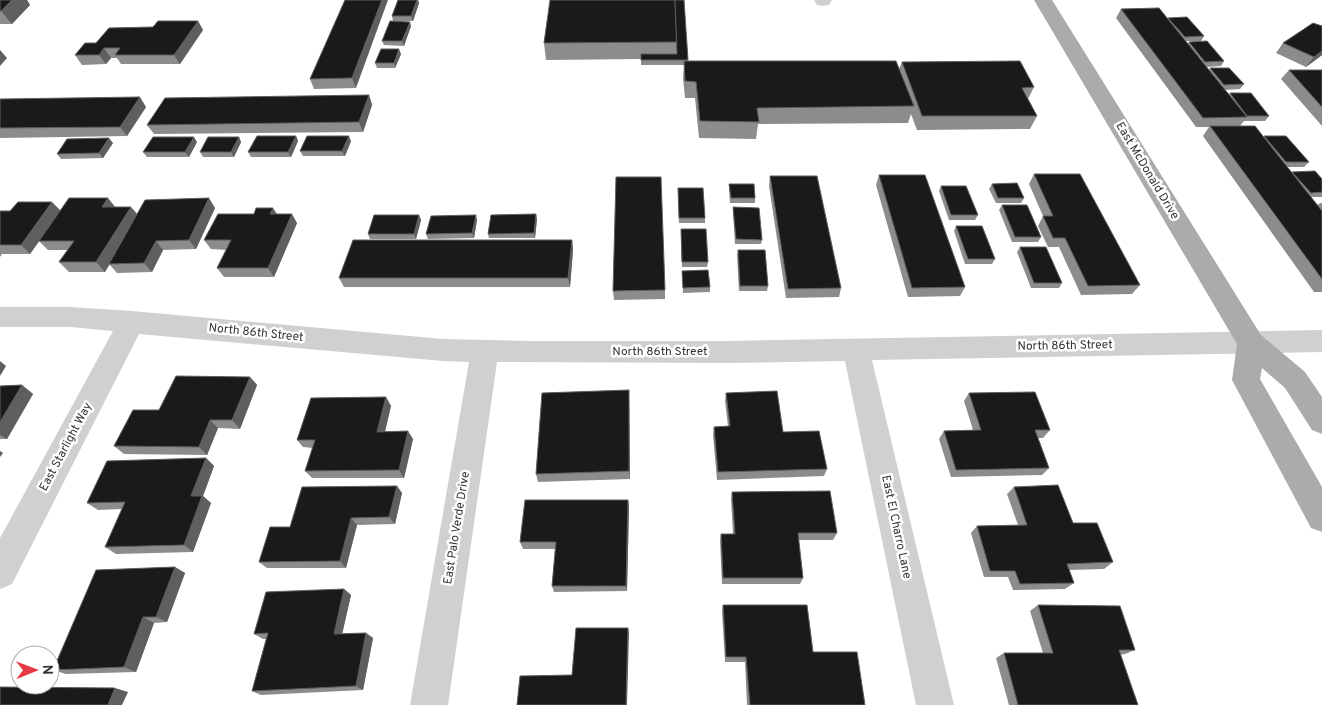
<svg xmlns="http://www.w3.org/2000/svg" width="1322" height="705" font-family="Overpass,sans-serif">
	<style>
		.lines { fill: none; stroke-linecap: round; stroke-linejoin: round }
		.minor { fill: #d0d0d0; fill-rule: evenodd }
		.major { fill: #ababab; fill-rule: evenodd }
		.wall { fill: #8c8c8c }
		.shaded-wall { fill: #5f5f5f }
		.building { fill: #1a1a1a; stroke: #5f5f5f }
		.labels { text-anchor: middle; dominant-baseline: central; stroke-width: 5; stroke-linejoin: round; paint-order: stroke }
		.street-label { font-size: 12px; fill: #333; stroke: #fff }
	</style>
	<rect width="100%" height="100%" fill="#fff"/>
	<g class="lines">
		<!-- minor -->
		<g class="minor">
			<path d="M814,0h18l-3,5 -6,1 -6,-1z"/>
			<path d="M0,307h70l62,4 311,28 89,2h196l594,-11v22l-450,8 82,345h-38l-71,-344 -117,2 -231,-1 -49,343h-38l59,-343 -26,-1 -304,-27 -127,250 -12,5v-51l113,-207 -43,-4h-70z"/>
		</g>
		<!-- major -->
		<path class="major" d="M1034,0h18l209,335 44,37 17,25v37l-10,-4 -27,-42 -23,-20 -2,11 62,108v45l-11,-4 -79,-148 5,-36z"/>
	</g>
	<!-- wall -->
	<g class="wall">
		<path d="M0,0h27l3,5 -18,19h-12z"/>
		<path d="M345,0l11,88 -42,1 -4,-10z"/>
		<path d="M398,0h20l1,3 -6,18h-20l-1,-5z"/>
		<path d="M684,0l4,61 211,8 3,-7 132,25 -6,12 9,17 -7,13 -113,1 -6,-16 -3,9 -150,1 -2,15 -57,-1 -4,-40h-10l-2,-20 1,-13h-43v-6l-95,1 -2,-17z"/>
		<path d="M1121,9l46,10 1,-1 36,18 -3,5h-15l1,3 2,-2 35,19 -3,5 -15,1 3,3 1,-2 34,16 -4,5 -15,1 4,4 1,-1 39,23 -4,5h-21l-4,5 24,11v-1l45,26 -5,5h-17l5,6v-1l30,7v18h-11l7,8 2,-2h2v89h-8l-111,-156 6,-9h-13l-80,-109z"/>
		<path d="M198,21l5,9 -23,34h-59l-4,-6h-6l-5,6 -24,1 -7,-10 21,-12 57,-16z"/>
		<path d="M411,26l-7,20 -20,-1 -2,-4z"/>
		<path d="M1322,26v29l-16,12 -30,-14 7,-10z"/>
		<path d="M401,54l-6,14h-18l-2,-5z"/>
		<path d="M1289,70h33v56l-41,-47z"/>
		<path d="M369,95l3,10 -9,27 -209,2 -7,-9z"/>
		<path d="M0,99l146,8 -19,29 -127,2z"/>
		<path d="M296,136l2,5 -7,16h-40l-3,-5z"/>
		<path d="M239,137l2,5 -7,15h-31l-3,-5z"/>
		<path d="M351,141l-6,15h-42l-3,-5z"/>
		<path d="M197,142l-8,15h-42l-4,-5z"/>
		<path d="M113,143l-10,15 -42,1 -4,-5z"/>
		<path d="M1034,174l106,111 -8,9 -51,1 -22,-48h-11l-10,-21 5,-10 -14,-32z"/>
		<path d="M879,175l86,112 -5,9 -52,1 -32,-112z"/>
		<path d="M770,176l71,112 -2,9 -53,1 -17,-112z"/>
		<path d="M729,184l26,14v5h-25l-1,-14z"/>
		<path d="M992,184l32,14 -3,5h-25l-7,-14z"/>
		<path d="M941,186l37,29 -3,5h-26l-10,-29z"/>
		<path d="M678,188l27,30v5h-26z"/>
		<path d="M1002,205l39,32 -3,5h-26l-13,-32z"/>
		<path d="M115,207l22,7 78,-6 -19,41 -33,1 -11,22 -35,1 -8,-9 -4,8h-36l-10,-10 9,-12h-20l-9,-9 -9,13h-28l-2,3v-46h60z"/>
		<path d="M733,207l29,33 -1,4h-26l-2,-32z"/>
		<path d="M277,214l20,9 -23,54h-50l-7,-9 10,-18 -16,-1 -7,-9z"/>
		<path d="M419,215l2,5 -5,19h-46l-2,-5z"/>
		<path d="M537,219l-2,19h-46l-1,-4z"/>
		<path d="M477,220l-3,18 -46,1 -2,-5z"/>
		<path d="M956,226l39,33 -3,5h-27l-11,-33z"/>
		<path d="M681,229l27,33 -1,5h-25z"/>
		<path d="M572,240l1,10 -3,37h-226l-5,-9z"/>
		<path d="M1020,247l42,36 -3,5h-28l-14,-36z"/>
		<path d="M738,250l30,36 -1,5h-28l-2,-36z"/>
		<path d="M682,271l28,16v5l-27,1z"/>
		<path d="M665,290v9l-51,1 -1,-9z"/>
		<path d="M250,377l7,8 -17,44 -22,-1 -11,27 -83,-1 -10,-8 45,-36z"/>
		<path d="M22,385l11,9 -26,45h-7v-53z"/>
		<path d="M629,390l1,89 -92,3 -2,-8z"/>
		<path d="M726,393l57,39 44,37 -3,7 -107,4 -4,-45 1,-8 14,-1 -3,-25z"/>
		<path d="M969,393l81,37 -7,8h-5l11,30 -7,7 -91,2 -12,-38 5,-8 29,-1 -9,-29z"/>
		<path d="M386,397l5,9 -6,25 28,8 -9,39h-92l-7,-7 8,-23 -10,-1 -6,-7z"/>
		<path d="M206,458l8,8 -11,30 8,7 -18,49 -77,2 -11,-7 17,-38 -24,1 -11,-7z"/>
		<path d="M397,486l5,7 -7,31 -38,1 -11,43h-79l-8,-6 31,-35z"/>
		<path d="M1014,487l59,36 40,39 -9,7 -35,1 5,13 -9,6 -52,1 -5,-13h-24l-13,-44 6,-7 41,-1 -11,-31z"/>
		<path d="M732,492l105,41 -4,7h-35l5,38 -3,6h-78l-2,-43 1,-7h12l-2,-35z"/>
		<path d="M628,500l1,7 -2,84 -73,1 -2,-6 3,-37h-32l-3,-7z"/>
		<path d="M175,567l10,6 -18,49 -13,1 -18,49 -70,2 -13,-4z"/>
		<path d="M344,589l7,6 -9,39 24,-1 7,5 -10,52 -102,5 -9,-4 14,-52h-3l-9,-5z"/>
		<path d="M723,605l90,47 52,53h-118l-2,-43h-20l-3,-51z"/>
		<path d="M1038,605l97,45 -10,4 -5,1 18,50h-129l-13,-47 8,-5h39l-13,-42z"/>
	</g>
	<!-- shaded-wall -->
	<g class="shaded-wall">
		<path d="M12,0h15l3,5 -18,19 -11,-13z"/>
		<path d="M382,0h6l-32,88 -4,-10z"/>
		<path d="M417,0h1l1,3 -6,18 -2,-5z"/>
		<path d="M198,21l5,9 -23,34 -6,-9z"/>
		<path d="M410,22l1,4 -7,20 -2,-5z"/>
		<path d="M104,48l7,10 -5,6 -7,-9z"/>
		<path d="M399,49l2,5 -6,14 -1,-5z"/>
		<path d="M0,50l7,8 -7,8z"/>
		<path d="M1322,51v4l-16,12 8,-10z"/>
		<path d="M369,95l3,10 -9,27 -4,-10z"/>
		<path d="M140,97l6,10 -19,29 -7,-9z"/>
		<path d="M296,136l2,5 -7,16 -3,-5z"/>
		<path d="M349,136l2,5 -6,15 -3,-5z"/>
		<path d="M194,137l3,5 -8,15 -4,-5z"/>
		<path d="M239,137l2,5 -7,15 -3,-5z"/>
		<path d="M109,138l4,5 -10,15 -4,-5z"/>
		<path d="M108,198l8,10 -14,-1z"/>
		<path d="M209,198l6,10 -19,41 -7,-9z"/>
		<path d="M52,202l9,9 -31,43 -9,-9z"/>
		<path d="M131,207l8,9 -34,56 -9,-10z"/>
		<path d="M273,208l6,9 -9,-3z"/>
		<path d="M292,214l5,9 -23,54 -6,-9z"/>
		<path d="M536,214l1,5 -2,19 -1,-5z"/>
		<path d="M419,215l2,5 -5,19 -2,-5z"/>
		<path d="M476,215l1,5 -3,18 -2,-5z"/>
		<path d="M572,240l1,10 -3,37 -2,-9z"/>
		<path d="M156,241l7,9 -11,22 -8,-9z"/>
		<path d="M0,361l6,5 -6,10z"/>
		<path d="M250,377l7,8 -17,44 -8,-9z"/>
		<path d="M22,385l11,9 -26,45 -7,-4v-13z"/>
		<path d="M629,390v8l1,81 -1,-8z"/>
		<path d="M386,397l5,9 -8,34 -6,-8z"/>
		<path d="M210,420l8,8 -11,27 -8,-8z"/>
		<path d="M408,431l5,8 -9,39 -5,-8z"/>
		<path d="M0,451l3,2 -3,4z"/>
		<path d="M206,458l8,8 -11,30 8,7 -18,49 -9,-7 7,-49z"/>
		<path d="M397,486l5,7 -7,31 -6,-7z"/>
		<path d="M628,500l1,7 -2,84 -1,-5z"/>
		<path d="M351,518l6,7 -11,43 -6,-7z"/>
		<path d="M175,567l10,6 -18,49 -11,-5z"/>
		<path d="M344,589l7,6 -10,44 -7,-5z"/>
		<path d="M143,617l11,6 -18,49 -12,-5z"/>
		<path d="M628,628l1,5 -2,72h-1z"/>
		<path d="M366,633l7,5 -10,52 -7,-4z"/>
		<path d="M115,688l13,4 -6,13h-14z"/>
	</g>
	<!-- building -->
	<g class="building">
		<path d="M0,0h12l-11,11h-1z"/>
		<path d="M345,0h37l-30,78 -42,1z"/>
		<path d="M398,0h19l-6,16h-19z"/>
		<path d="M550,0h125l2,42 -133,1z"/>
		<path d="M675,0h9l4,60h-47v-6h36z"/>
		<path d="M1159,8l88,109 -44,1 -82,-109z"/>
		<path d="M1187,17l17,19 -19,1 -17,-19z"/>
		<path d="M158,21h40l-24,34h-59l5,-7h-16l-5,7h-24l10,-12h11l13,-15 44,-1z"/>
		<path d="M390,21l20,1 -8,19h-20z"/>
		<path d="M1313,23l9,3v25l-8,6 -31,-14z"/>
		<path d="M1207,41l17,20 -19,1 -16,-20z"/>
		<path d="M381,49h18l-5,14h-19z"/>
		<path d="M684,61h212l18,45 -157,2 2,14 -59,-1 -4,-39 -11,-1z"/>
		<path d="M1020,61l14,26 -12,1 15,28h-115l-20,-54z"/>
		<path d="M1210,68h19l15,16 -20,1z"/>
		<path d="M1289,70h33v37z"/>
		<path d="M1230,93h21l18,23h-22z"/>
		<path d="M369,95l-10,27 -212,3 18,-27z"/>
		<path d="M140,97l-20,30 -120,1v-29z"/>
		<path d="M1210,126h45l67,85v68z"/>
		<path d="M257,136h39l-8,16h-40z"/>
		<path d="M307,136h42l-7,15h-42z"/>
		<path d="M1264,136h22l23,26h-23z"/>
		<path d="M153,137h41l-9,15h-42z"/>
		<path d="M208,137h31l-8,15h-31z"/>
		<path d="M109,138l-10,15 -42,1 10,-15z"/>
		<path d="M1315,171l7,8v13l-11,1 -19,-21z"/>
		<path d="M1034,174h46l60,111 -52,1 -23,-48h-12l-10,-22h10z"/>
		<path d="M879,175h46l40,112 -53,1z"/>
		<path d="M770,176h47l24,112 -53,1z"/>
		<path d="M616,177h45l4,113 -52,1z"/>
		<path d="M1017,183l7,15h-26l-6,-14z"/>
		<path d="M729,184h25l1,14h-24z"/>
		<path d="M941,186h25l12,29h-27z"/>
		<path d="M678,188h25l2,30h-26z"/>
		<path d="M69,198h39l-6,9h29l-35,55h-37l15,-21h-35z"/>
		<path d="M209,198l-20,42 -33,1 -12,22 -35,1 36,-64z"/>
		<path d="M18,202h34l-31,43h-21v-34h10z"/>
		<path d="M1002,205h25l14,32h-26z"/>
		<path d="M733,207l26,1 3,32 -26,-1z"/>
		<path d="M256,208h17l-3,6h22l-24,54h-51l14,-28h-27l14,-26h36z"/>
		<path d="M536,214l-2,19 -46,1 3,-19z"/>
		<path d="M374,215h45l-5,19h-46z"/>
		<path d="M476,215l-4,18 -46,1 5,-18z"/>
		<path d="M956,226h26l13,33h-27z"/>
		<path d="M681,229h25l2,33h-26z"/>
		<path d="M353,240h219l-4,38h-229z"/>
		<path d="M1020,247h26l16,36h-28z"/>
		<path d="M738,250h27l3,36h-28z"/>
		<path d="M708,270l2,17 -27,1 -1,-17z"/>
		<path d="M176,376l74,1 -18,43h-22l-11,27 -85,-1 19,-36h26z"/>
		<path d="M22,385l-22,37v-36z"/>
		<path d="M629,390v81l-93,3 6,-81z"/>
		<path d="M777,391l6,41 36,-1 8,38 -109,3 -4,-45 16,-1 -4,-33z"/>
		<path d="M1035,392l15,38h-15l14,38 -93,2 -12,-39 37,-1 -12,-37z"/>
		<path d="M386,397l-9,35 31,-1 -9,39 -94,1 10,-31h-18l14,-42z"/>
		<path d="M206,458l-15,38h11l-18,49 -79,2 20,-45 -38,1 20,-42z"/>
		<path d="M1058,485l15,38h24l16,39 -46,2 7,19 -54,1 -5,-13h-25l-13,-45 50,-1 -13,-38z"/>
		<path d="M397,486l-8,31 -38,1 -11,43 -81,1 11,-35h20l12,-40z"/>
		<path d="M830,491l7,42h-39l5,45h-80l-2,-44h14l-3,-42z"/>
		<path d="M525,500h103l-2,86h-74l4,-44h-36z"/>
		<path d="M175,567l-19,50h-13l-19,50 -71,3 43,-100z"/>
		<path d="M344,589l-10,45 32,-1 -10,53 -104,5 16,-58 -14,1 12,-42z"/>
		<path d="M723,605h84l6,47h44l8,53h-115l-4,-48h-20z"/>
		<path d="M1038,605l82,1 15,44h-16l19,55h-120l-14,-52h49z"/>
		<path d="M576,628h52l-2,77h-109l3,-29 52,-1z"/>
		<path d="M0,687l115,1 -7,17h-108z"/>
	</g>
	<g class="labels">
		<!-- street labels -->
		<g class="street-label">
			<text transform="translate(1147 171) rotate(59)">East McDonald Drive</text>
			<text transform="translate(256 333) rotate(6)">North 86th Street</text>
			<text transform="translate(1065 346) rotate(-1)">North 86th Street</text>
			<text x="660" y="352">North 86th Street</text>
			<text transform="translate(66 447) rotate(-62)">East Starlight Way</text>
			<text transform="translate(896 527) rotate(78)">East El Charro Lane</text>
			<text transform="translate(457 528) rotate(-81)">East Palo Verde Drive</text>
		</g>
	</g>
	<!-- north arrow -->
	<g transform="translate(35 670) rotate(89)"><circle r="24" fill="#ffffff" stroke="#adadad"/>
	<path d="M0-4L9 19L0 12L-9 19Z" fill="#e63946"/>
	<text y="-8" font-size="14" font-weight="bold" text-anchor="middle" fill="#333333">N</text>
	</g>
</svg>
